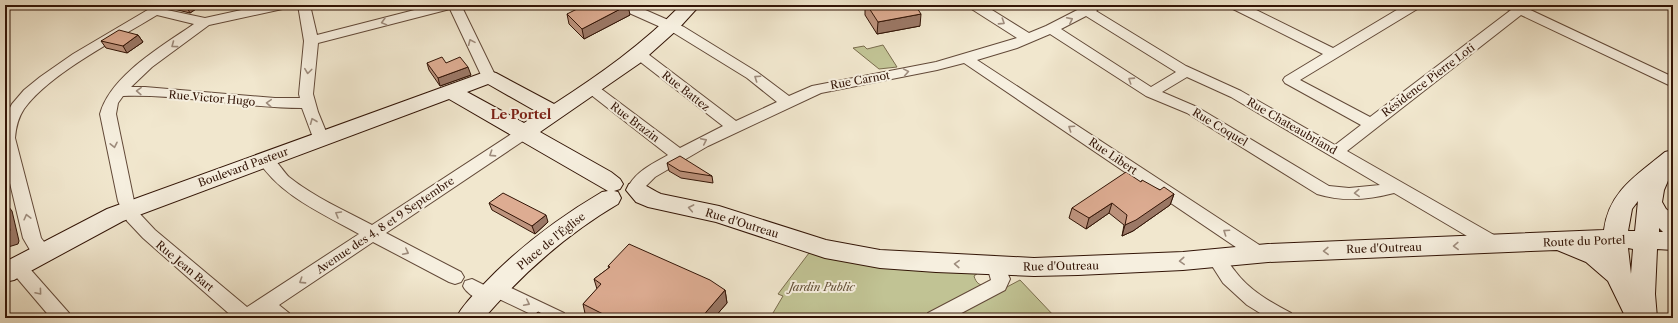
<svg xmlns="http://www.w3.org/2000/svg" width="1678" height="323" font-family="'Libre Caslon Text',serif">
	<style>
		.green { fill: #c1c394; stroke: #7a6c4d }
		.lines { fill: none; stroke-linecap: round; stroke-linejoin: round }
		.street-casing { stroke: #624938; stroke-width: 2 }
		.secondary-casing { stroke: #321406; stroke-width: 2 }
		.street { fill: #f6efdf; fill-rule: evenodd }
		.secondary { fill: #f6efdf; fill-rule: evenodd }
		.wall { fill: #be947e; stroke: #321406 }
		.shaded-wall { fill: #9b7866; stroke: #321406 }
		.building { fill: #ddac92; stroke: #321406 }
		.oneway { stroke: #9e8c7d }
		.labels { text-anchor: middle; dominant-baseline: central; stroke-width: 4; stroke-linejoin: round; paint-order: stroke }
		.street-label { font-size: 11px; fill: #321406; stroke: #f6efdf }
		.park-label { font-size: 11px; font-style: italic; fill: #645138; stroke: #f6efdf }
		.quarter-label { font-size: 13px; font-weight: bold; fill: #7a1f14; stroke: #f6efdf }
	</style>
	<rect width="100%" height="100%" fill="#f1e7ce"/>
	<filter id="stains"><feTurbulence type="fractalNoise" baseFrequency=".005" numOctaves="4"/><feColorMatrix values="0 0 0 0 .2 0 0 0 0 .09 0 0 0 0 .02 0 0 0 .5 -.17"/></filter>
	<radialGradient id="worn" r=".72"><stop offset=".6" stop-color="#630" stop-opacity="0"/><stop offset="1" stop-color="#630" stop-opacity=".3"/></radialGradient>
	<!-- green -->
	<g class="green">
		<path d="M883,45l14,22 -18,2 -26,-21 11,-2 3,3z"/>
		<path d="M809,253l169,20 -4,3c2,7 5,9 12,10l-59,32h-157l13,-22 -5,-2z"/>
		<path d="M1020,280l36,38h-107z"/>
	</g>
	<g class="lines">
		<defs>
			<g id="street">
				<path d="M156,5h15l-4,5 38,8 59,-13h24l-1,3 -78,17 -57,42 -21,20h14l130,11h25l-1,-4 5,-53 -6,-36h12l7,30 117,-30h27l35,72 -2,3 -5,1 -5,-1 -2,-3 -32,-68 -132,34 -5,51 5,18 11,27 -2,4 -6,1 -6,-1 -13,-35c-60,0 -120,-14 -179,-12l-5,7 -2,11 18,87 6,13 15,16 92,77 112,-73c-37,-21 -79,-38 -102,-75l2,-4c14,-4 21,13 30,22 25,20 55,33 83,48l147,-96 5,-1 5,1 3,4 -3,4 -143,96 75,39 3,5 -3,5 -6,2 -6,-2 -76,-40 -94,63 10,8 3,5h-24l-4,-3 -4,3h-26l-91,-80 -16,-17 -9,-20 -18,-87c10,-38 62,-68 94,-90l-37,-9c-39,24 -107,58 -133,94 -6,9 -8,18 -9,29l26,100 11,14 -3,5 -6,2 -6,-2 -7,-7 -7,-12 -18,-76v-45l7,-13 12,-14 16,-13 33,-23z"/>
				<path d="M617,5h17l50,22 73,45 32,24 23,-10 124,-24 81,-24 -47,-30 -1,-3h15l45,28 17,-7 41,-21h16l-7,6 90,55 55,25 94,54 26,-20 -76,-42 -2,-3 2,-3 38,-23 -92,-46 -1,-3h16l87,43 72,-43h15l-1,3 -119,72 70,37 141,-107 -4,-1 -1,-4h14l153,72v10l-152,-72 -174,136 154,88 3,5 -3,5 -6,1 -6,-1 -95,-56c-26,7 -51,9 -77,1l-130,-81 -41,-17 -96,-62 -33,14 -40,12 287,188 3,5 -3,5 -6,2 -6,-2 -288,-195 -27,7 -116,23 -113,53 -53,31 -12,12 -6,2 -6,-2 -2,-4c9,-15 25,-22 39,-30l-82,-64 -2,-3 2,-3 5,-1 5,1 84,63 43,-22 -89,-69 -2,-3 2,-3 5,-1 5,1 92,70 41,-19 -30,-24 -73,-45 -56,-25zM1086,16l90,56 -25,15 -90,-58zM1187,77l44,20 149,88 -31,3 -20,-2 -132,-79 -35,-15z"/>
				<path d="M1216,251c9,3 13,13 19,20 14,19 35,31 56,42l3,5h-26l-21,-13 -24,-22 -16,-25 3,-5z"/>
				<path d="M17,259l6,2 46,52 3,5h-21l-40,-47 -3,-5 3,-5z"/>
				<path d="M996,259l6,2 8,18 -5,11 -53,28h-27l3,-5 63,-33 -4,-14 3,-5z"/>
				<path d="M472,279l16,8 1,-3 7,-2 7,2 61,29 3,5h-28l-42,-20 -1,3c-2,1 -4,2 -7,2 -8,0 -23,-10 -26,-17l2,-5z"/>
			</g>
			<g id="secondary">
				<path d="M681,5h19l-21,23 -39,35 -100,69 71,40 9,7 3,5 -3,5 -6,2 4,1 3,6 -3,6c-51,30 -95,69 -134,114h-28c7,-13 17,-23 27,-33 35,-37 75,-67 119,-93l6,-1 -159,-92 -326,122 -109,59 -9,2v-20l102,-53 375,-136 7,-2 7,2 58,31c45,-29 89,-60 127,-99zM488,84l51,29 -15,10 -57,-31z"/>
				<path d="M1673,150v19l-9,21 -2,12 4,7 7,5v36l-16,-1 -2,45 2,24h-31l-18,-37 -22,-19 -29,-12 -289,12 -85,8 -105,5 -44,1 -98,-4 -56,-4 -55,-10 -109,-36 -68,-15 -12,-5 -10,-12 3,-6c14,-4 20,5 32,10l58,12 107,34 54,10 154,8 149,-6 85,-8 336,-14c5,-39 33,-55 61,-78zM1638,201l-3,30h-7l4,-22zM1659,228l4,4h-4zM1628,248l5,1 -2,25z"/>
			</g>
		</defs>
		<!-- street casing -->
		<use href="#street" class="street-casing"/>
		<!-- secondary casing -->
		<use href="#secondary" class="secondary-casing"/>
		<!-- street -->
		<use href="#street" class="street"/>
		<!-- secondary -->
		<use href="#secondary" class="secondary"/>
	</g>
	<!-- wall -->
	<g class="wall">
		<path d="M168,5h34l-12,8 -20,-5z"/>
		<path d="M865,5h2l53,21 -43,8 -12,-19z"/>
		<path d="M567,14l63,1 -46,24 -15,-15z"/>
		<path d="M138,35l5,7 -16,11 -21,-5 -5,-7z"/>
		<path d="M427,63h19l25,12 -31,11 -11,-16z"/>
		<path d="M667,163l45,13 1,7 -32,-5 -12,-7z"/>
		<path d="M1141,182l19,8 14,4 -4,11 -37,26 -11,5 2,-11 -15,-12 -23,16 -17,-11 3,-10z"/>
		<path d="M489,203l59,19 -13,12 -43,-24z"/>
		<path d="M608,266l117,24 2,13 -13,15h-128l-3,-14 14,-15 -3,-10 15,-11z"/>
	</g>
	<!-- shaded-wall -->
	<g class="shaded-wall">
		<path d="M187,5h15l-12,8 -4,-7z"/>
		<path d="M628,5l2,10 -46,24 -2,-10z"/>
		<path d="M921,14l-1,12 -43,8 1,-12z"/>
		<path d="M138,35l5,7 -16,11 -4,-7z"/>
		<path d="M468,67l3,8 -31,11 -2,-8z"/>
		<path d="M1174,194l-4,11 -37,26 -11,5 3,-11z"/>
		<path d="M5,202l7,9 7,30 -1,3 -13,4z"/>
		<path d="M1112,203l-3,10 -23,16 3,-11z"/>
		<path d="M546,215l2,7 -13,12 -3,-8z"/>
		<path d="M725,290l2,13 -13,15h-13z"/>
	</g>
	<!-- building -->
	<g class="building">
		<path d="M585,5h43l-46,24 -15,-15z"/>
		<path d="M867,5h48l6,9 -43,8z"/>
		<path d="M119,30l19,5 -15,11 -22,-5z"/>
		<path d="M442,57l4,6 14,-6 8,10 -30,11 -11,-15z"/>
		<path d="M680,156l32,20 -32,-5 -13,-8z"/>
		<path d="M1126,172l15,10 1,-2 18,10 4,-3 10,7 -38,26 -11,5 2,-10 -15,-12 -23,15 -17,-10z"/>
		<path d="M503,193l43,22 -14,11 -43,-23z"/>
		<path d="M5,209l5,21 -1,3 -4,1z"/>
		<path d="M629,244l81,36 15,10 -24,28h-90l-28,-14 18,-20 -7,-5 16,-12 -2,-1z"/>
		<path d="M538,312l12,6h-19z"/>
	</g>
	<!-- one-way arrows -->
	<defs><path id="oneway-chevron" d="M-2-3.5L2.5 0L-2 3.5" fill="none" stroke-width="1.6" stroke-linecap="round" stroke-linejoin="round"/></defs>
	<g class="oneway">
		<use href="#oneway-chevron" transform="translate(1070 20) rotate(-26)"/>
		<use href="#oneway-chevron" transform="translate(384 22) rotate(165)"/>
		<use href="#oneway-chevron" transform="translate(1002 22) rotate(33)"/>
		<use href="#oneway-chevron" transform="translate(471 42) rotate(-114)"/>
		<use href="#oneway-chevron" transform="translate(174 45) rotate(143)"/>
		<use href="#oneway-chevron" transform="translate(308 71) rotate(97)"/>
		<use href="#oneway-chevron" transform="translate(906 72) rotate(-10)"/>
		<use href="#oneway-chevron" transform="translate(757 78) rotate(-146)"/>
		<use href="#oneway-chevron" transform="translate(1131 80) rotate(-147)"/>
		<use href="#oneway-chevron" transform="translate(139 91) rotate(-178)"/>
		<use href="#oneway-chevron" transform="translate(269 103) rotate(-176)"/>
		<use href="#oneway-chevron" transform="translate(313 121) rotate(-112)"/>
		<use href="#oneway-chevron" transform="translate(1071 128) rotate(-146)"/>
		<use href="#oneway-chevron" transform="translate(704 141) rotate(-26)"/>
		<use href="#oneway-chevron" transform="translate(114 145) rotate(78)"/>
		<use href="#oneway-chevron" transform="translate(492 154) rotate(147)"/>
		<use href="#oneway-chevron" transform="translate(1357 193) rotate(177)"/>
		<use href="#oneway-chevron" transform="translate(691 208) rotate(-169)"/>
		<use href="#oneway-chevron" transform="translate(338 214) rotate(-150)"/>
		<use href="#oneway-chevron" transform="translate(27 217) rotate(-104)"/>
		<use href="#oneway-chevron" transform="translate(1226 232) rotate(-146)"/>
		<use href="#oneway-chevron" transform="translate(1456 246) rotate(178)"/>
		<use href="#oneway-chevron" transform="translate(1326 251) rotate(178)"/>
		<use href="#oneway-chevron" transform="translate(406 252) rotate(27)"/>
		<use href="#oneway-chevron" transform="translate(1182 261) rotate(176)"/>
		<use href="#oneway-chevron" transform="translate(957 264) rotate(-177)"/>
		<use href="#oneway-chevron" transform="translate(302 281) rotate(147)"/>
		<use href="#oneway-chevron" transform="translate(39 292) rotate(50)"/>
		<use href="#oneway-chevron" transform="translate(527 303) rotate(26)"/>
	</g>
	<g class="labels">
		<!-- street labels -->
		<g class="street-label">
			<text transform="translate(860 80) rotate(-10)">Rue Carnot</text>
			<text transform="translate(1428 80) rotate(-37)">Résidence Pierre Loti</text>
			<text transform="translate(686 91) rotate(38)">Rue Battez</text>
			<text transform="translate(212 98) rotate(5)">Rue Victor Hugo</text>
			<text transform="translate(635 122) rotate(37)">Rue Brazin</text>
			<text transform="translate(1292 126) rotate(30)">Rue Chateaubriand</text>
			<text transform="translate(1220 127) rotate(31)">Rue Coquel</text>
			<text transform="translate(1113 156) rotate(34)">Rue Libert</text>
			<text transform="translate(243 167) rotate(-20)">Boulevard Pasteur</text>
			<text transform="translate(742 223) rotate(17)">Rue d'Outreau</text>
			<text transform="translate(385 225) rotate(-34)">Avenue des 4, 8 et 9 Septembre</text>
			<text transform="translate(551 241) rotate(-39)">Place de l'Église</text>
			<text transform="translate(1584 241) rotate(-2)">Route du Portel</text>
			<text transform="translate(1384 248) rotate(-2)">Rue d'Outreau</text>
			<text transform="translate(185 266) rotate(40)">Rue Jean Bart</text>
			<text transform="translate(1061 266) rotate(-1)">Rue d'Outreau</text>
		</g>
		<!-- park labels -->
		<g class="park-label">
			<text x="822" y="287">Jardin Public</text>
		</g>
		<!-- quarter labels -->
		<g class="quarter-label">
			<text x="521" y="114">Le Portel</text>
		</g>
	</g>
	<!-- margin -->
	<rect width="1678" height="323" fill="none" stroke="#f1e7ce" stroke-width="20"/>
	<rect x="6" y="6" width="1666" height="311" fill="none" stroke="#321406" stroke-width="2"/>
	<rect x="10" y="10" width="1658" height="303" fill="none" stroke="#321406"/>
	<rect width="100%" height="100%" filter="url(#stains)"/>
	<rect width="100%" height="100%" fill="url(#worn)"/>
</svg>
